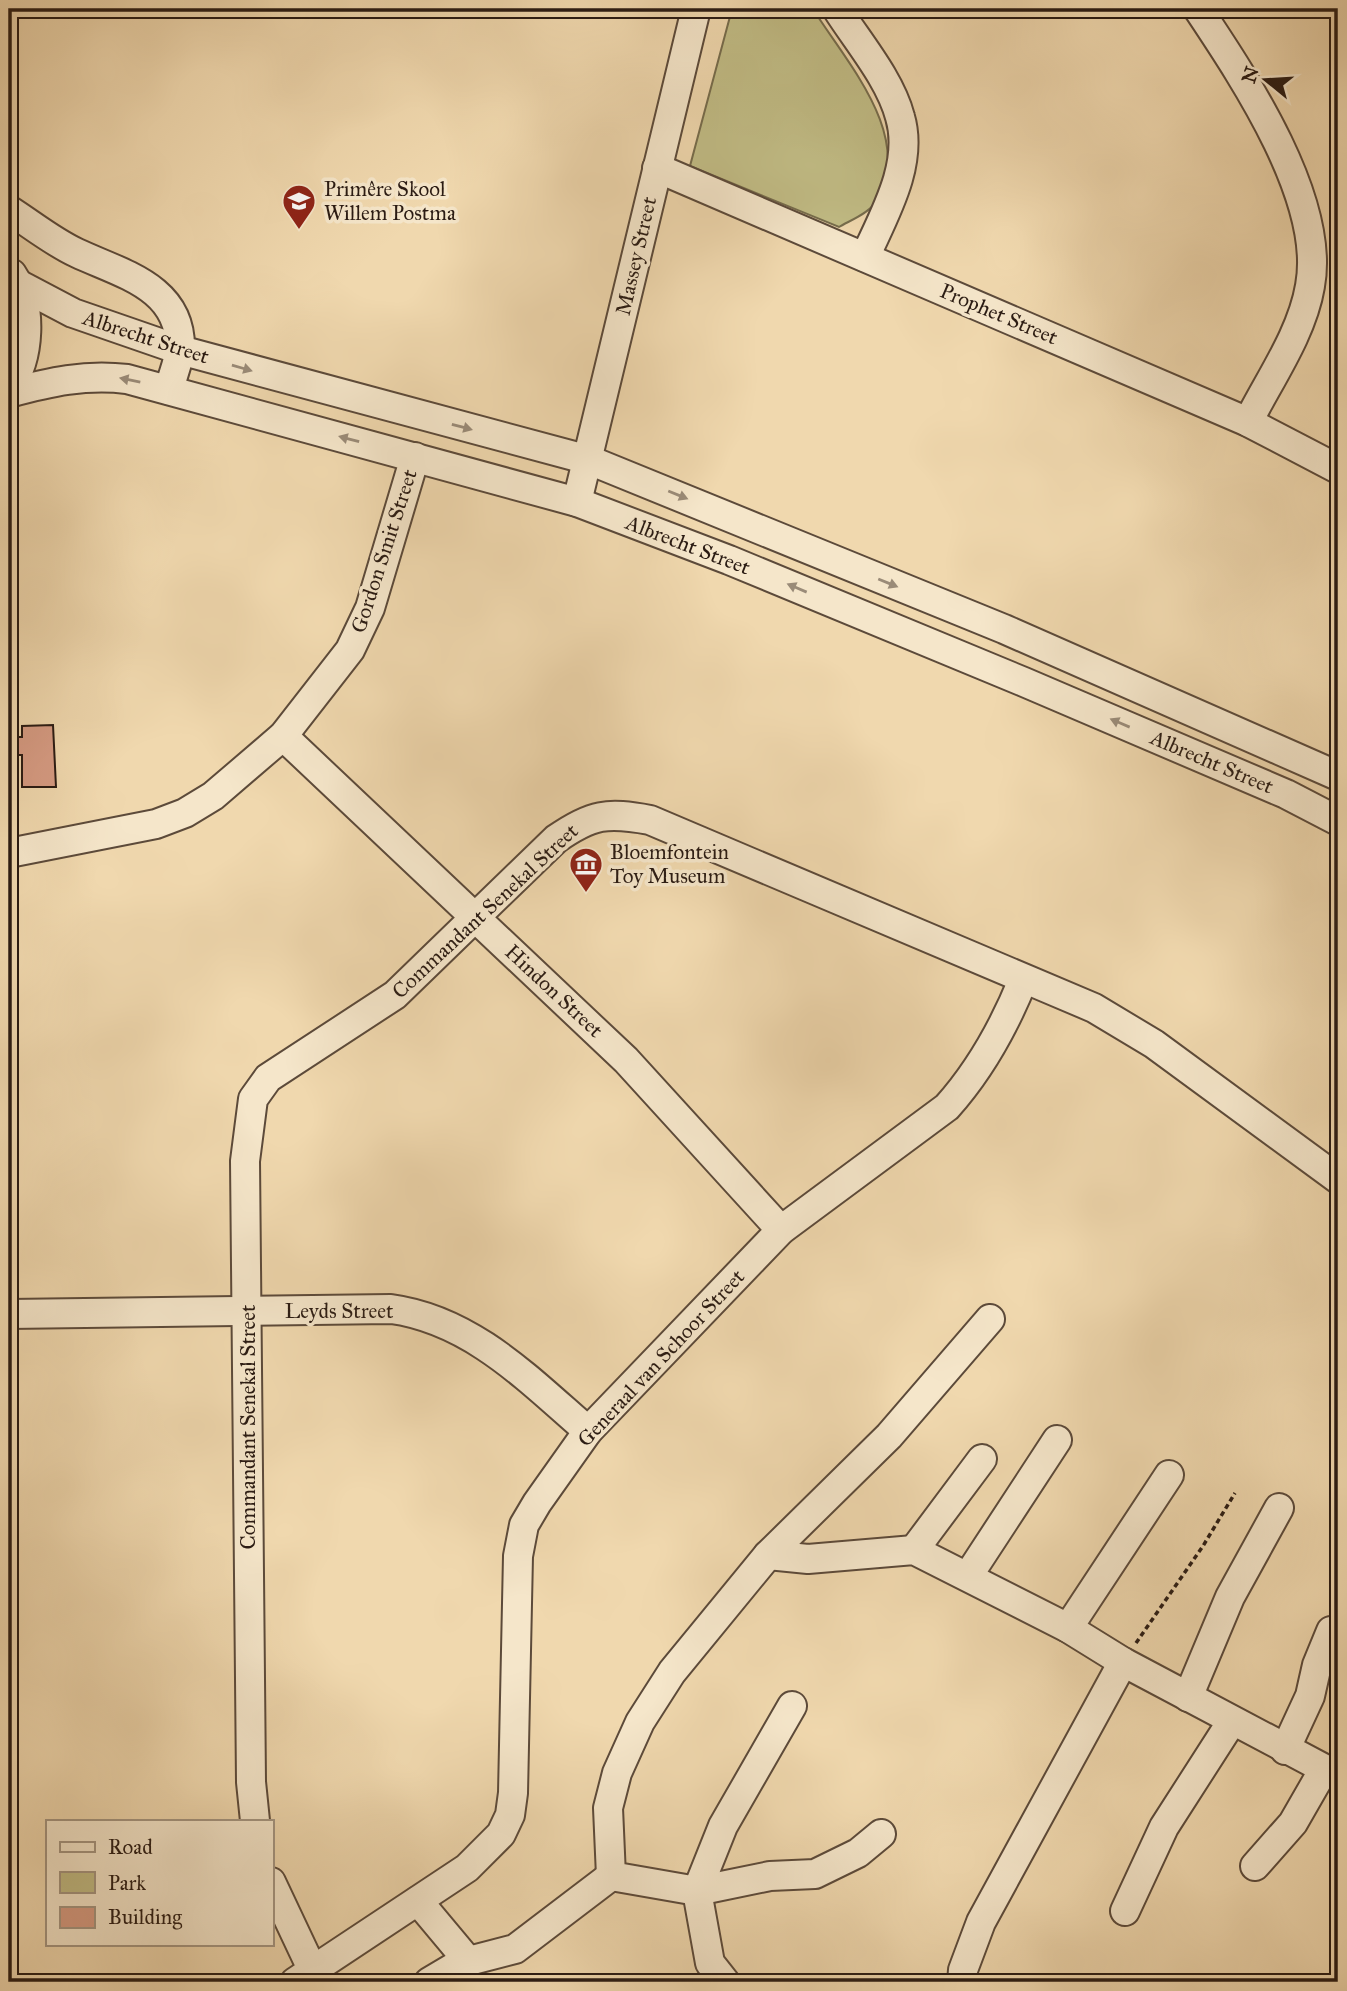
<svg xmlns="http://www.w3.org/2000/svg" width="1347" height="1991" font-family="'IM FELL Great Primer',serif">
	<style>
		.green { fill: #c1bc85; stroke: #766c4c; stroke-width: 2 }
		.building { fill: #d69b83; stroke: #2a1b13; stroke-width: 2 }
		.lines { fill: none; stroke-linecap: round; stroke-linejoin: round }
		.minor-casing { stroke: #5c4a3a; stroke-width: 32 }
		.path { stroke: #2a1b13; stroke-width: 3.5; stroke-dasharray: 5 3.5; stroke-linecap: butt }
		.minor { stroke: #f5e6ca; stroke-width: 28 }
		.oneway { fill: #9a8b78 }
		.labels { text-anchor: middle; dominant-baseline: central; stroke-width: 7; stroke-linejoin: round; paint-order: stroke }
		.poi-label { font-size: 21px; fill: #2a1b13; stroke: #f5e6ca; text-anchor: start }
		.street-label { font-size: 21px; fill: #2a1b13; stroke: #f5e6ca }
	</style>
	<rect width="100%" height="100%" fill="#f0d8ae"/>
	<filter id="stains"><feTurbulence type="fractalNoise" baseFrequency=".00286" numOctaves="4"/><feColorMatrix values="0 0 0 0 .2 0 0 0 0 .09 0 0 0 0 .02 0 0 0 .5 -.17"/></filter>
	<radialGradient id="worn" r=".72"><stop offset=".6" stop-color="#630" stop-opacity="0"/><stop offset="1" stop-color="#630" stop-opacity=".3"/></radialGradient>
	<!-- green -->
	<path class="green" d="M732,9h81c33,53 104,129 62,194 -6,10 -26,18 -36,24l-149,-61z"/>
	<!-- building -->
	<path class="building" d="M53,725l3,62h-34v-32h-8l1,-18h7v-11z"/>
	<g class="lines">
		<defs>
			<g id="minor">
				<path d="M837,9c21,33 53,70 63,108 14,47 -16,98 -35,140"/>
				<path d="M1198,9c46,69 128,191 112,277 -8,48 -41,94 -62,136"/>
				<path d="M657,168l591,254 90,47"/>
				<path d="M9,210c22,14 44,32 68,43 45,21 104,34 103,95 -1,13 -8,29 -11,42"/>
				<path d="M18,284l55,29 107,37 409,110 415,169 334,147"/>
				<path d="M9,388c21,-30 24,-82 3,-114"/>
				<path d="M9,393c41,-11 76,-19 118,-14l450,123 152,58 295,122 262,112 52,27"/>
				<path d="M577,502l119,-493"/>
				<path d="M283,736l343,324 155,170"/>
				<path d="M9,853l147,-29 29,-11 28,-17 70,-60 67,-86 20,-42 45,-151"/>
				<path d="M9,1314l382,-5c81,11 138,71 197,122"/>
				<path d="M914,1550l68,-91"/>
				<path d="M768,1555l40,4 106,-9 154,78 55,34 215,114"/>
				<path d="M968,1576l89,-136"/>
				<path d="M1068,1628l101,-153"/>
				<path d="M1188,1697l42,-100 49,-89"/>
				<path d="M1285,1750l25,-54 7,-31 14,-34"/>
				<path d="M255,1821l-4,-39 -6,-621 8,-62 15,-21 127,-83 161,-156c36,-25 51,-27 94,-19l444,188 60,36 184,135"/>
				<path d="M881,1834l-23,19 -43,21 -45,2 -73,15 -86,-15 -3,-68 9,-35 23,-51 32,-50 96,-117 121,-119 101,-117"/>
				<path d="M1255,1866l38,-43 31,-54"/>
				<path d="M271,1882l41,87"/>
				<path d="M418,1901l51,61"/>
				<path d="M1125,1911l39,-84 68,-106"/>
				<path d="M295,1982l172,-114 34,-34 9,-19 3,-22 5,-237 6,-31 13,-22 51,-72 193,-201 166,-123c34,-38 57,-80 76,-127"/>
				<path d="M429,1982l32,-19 54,-14 96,-73"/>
				<path d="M725,1982l-15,-19 -13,-72 26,-65 69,-120"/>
				<path d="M962,1982l1,-12 18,-48 142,-260"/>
			</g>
		</defs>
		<!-- minor casing -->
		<use href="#minor" class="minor-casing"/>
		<!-- path -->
		<path class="path" d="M1136,1643l67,-97 32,-53"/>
		<!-- minor -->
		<use href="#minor" class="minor"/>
	</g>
	<!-- one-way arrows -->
	<defs><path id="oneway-solid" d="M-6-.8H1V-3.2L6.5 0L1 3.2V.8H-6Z" transform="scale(1.75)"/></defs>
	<g class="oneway">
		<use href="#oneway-solid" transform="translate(242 368) rotate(16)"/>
		<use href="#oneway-solid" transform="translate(130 380) rotate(-169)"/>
		<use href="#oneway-solid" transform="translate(462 427) rotate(15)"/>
		<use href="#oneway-solid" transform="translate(349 439) rotate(-165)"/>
		<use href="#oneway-solid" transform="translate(678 495) rotate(22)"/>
		<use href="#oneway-solid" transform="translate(888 583) rotate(22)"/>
		<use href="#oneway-solid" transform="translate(797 588) rotate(-157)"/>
		<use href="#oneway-solid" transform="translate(1120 723) rotate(-157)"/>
	</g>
	<!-- icons -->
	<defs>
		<symbol id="school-pin" viewBox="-11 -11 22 30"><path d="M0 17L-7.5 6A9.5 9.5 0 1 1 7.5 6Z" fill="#8f2418" stroke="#f5e6ca"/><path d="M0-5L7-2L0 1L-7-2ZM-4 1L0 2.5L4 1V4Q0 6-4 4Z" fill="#fff"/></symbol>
		<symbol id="museum-pin" viewBox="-11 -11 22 30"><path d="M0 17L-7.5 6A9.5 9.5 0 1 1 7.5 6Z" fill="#8f2418" stroke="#f5e6ca"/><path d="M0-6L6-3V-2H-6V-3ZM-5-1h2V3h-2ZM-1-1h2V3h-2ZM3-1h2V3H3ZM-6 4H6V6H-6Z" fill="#fff"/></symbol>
	</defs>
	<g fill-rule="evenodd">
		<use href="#school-pin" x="280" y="182" width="38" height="52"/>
		<use href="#museum-pin" x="567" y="845" width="38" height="52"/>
	</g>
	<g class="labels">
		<!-- poi labels -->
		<g class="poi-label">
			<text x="324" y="189">Primêre Skool<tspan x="324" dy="24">Willem Postma</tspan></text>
			<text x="610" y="852">Bloemfontein<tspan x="610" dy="24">Toy Museum</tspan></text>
		</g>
		<!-- street labels -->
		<g class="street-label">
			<text transform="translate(636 256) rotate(-77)">Massey Street</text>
			<text transform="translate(999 314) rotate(23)">Prophet Street</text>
			<text transform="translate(146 337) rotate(18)">Albrecht Street</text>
			<text transform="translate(688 545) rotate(21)">Albrecht Street</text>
			<text transform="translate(384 551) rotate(-72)">Gordon Smit Street</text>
			<text transform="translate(1212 762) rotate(23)">Albrecht Street</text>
			<text transform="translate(485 911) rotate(-43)">Commandant Senekal Street</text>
			<text transform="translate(554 991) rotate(43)">Hindon Street</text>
			<text x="339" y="1311">Leyds Street</text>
			<text transform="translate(661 1358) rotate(-47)">Generaal van Schoor Street</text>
			<text transform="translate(248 1427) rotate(-90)">Commandant Senekal Street</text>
		</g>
	</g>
	<!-- margin -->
	<rect width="1347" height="1991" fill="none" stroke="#f0d8ae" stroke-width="35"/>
	<rect x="10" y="10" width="1326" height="1970" fill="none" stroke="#2a1b13" stroke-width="3.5"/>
	<rect x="18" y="18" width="1312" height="1956" fill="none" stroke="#2a1b13" stroke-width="2"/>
	<!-- legend -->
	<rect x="46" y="1820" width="228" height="126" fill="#f5e6ca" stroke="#a49581" stroke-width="2"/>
	<rect x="60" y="1842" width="35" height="10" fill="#f5e6ca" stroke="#a49581" stroke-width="2"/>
	<text x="108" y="1854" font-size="21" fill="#2a1b13">Road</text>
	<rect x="60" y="1872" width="35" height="21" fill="#c1bc85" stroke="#a49581" stroke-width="2"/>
	<text x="108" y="1890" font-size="21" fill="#2a1b13">Park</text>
	<rect x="60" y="1907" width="35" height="21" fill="#d69b83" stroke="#a49581" stroke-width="2"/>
	<text x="108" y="1924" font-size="21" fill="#2a1b13">Building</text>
	<!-- north arrow -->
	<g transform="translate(1266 80) rotate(288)" stroke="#f5e6ca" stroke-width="5" paint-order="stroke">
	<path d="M0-5L12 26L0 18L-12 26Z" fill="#2a1b13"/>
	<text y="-10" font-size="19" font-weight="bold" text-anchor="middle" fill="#2a1b13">N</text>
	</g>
	<rect width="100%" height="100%" filter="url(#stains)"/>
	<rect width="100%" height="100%" fill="url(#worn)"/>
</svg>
